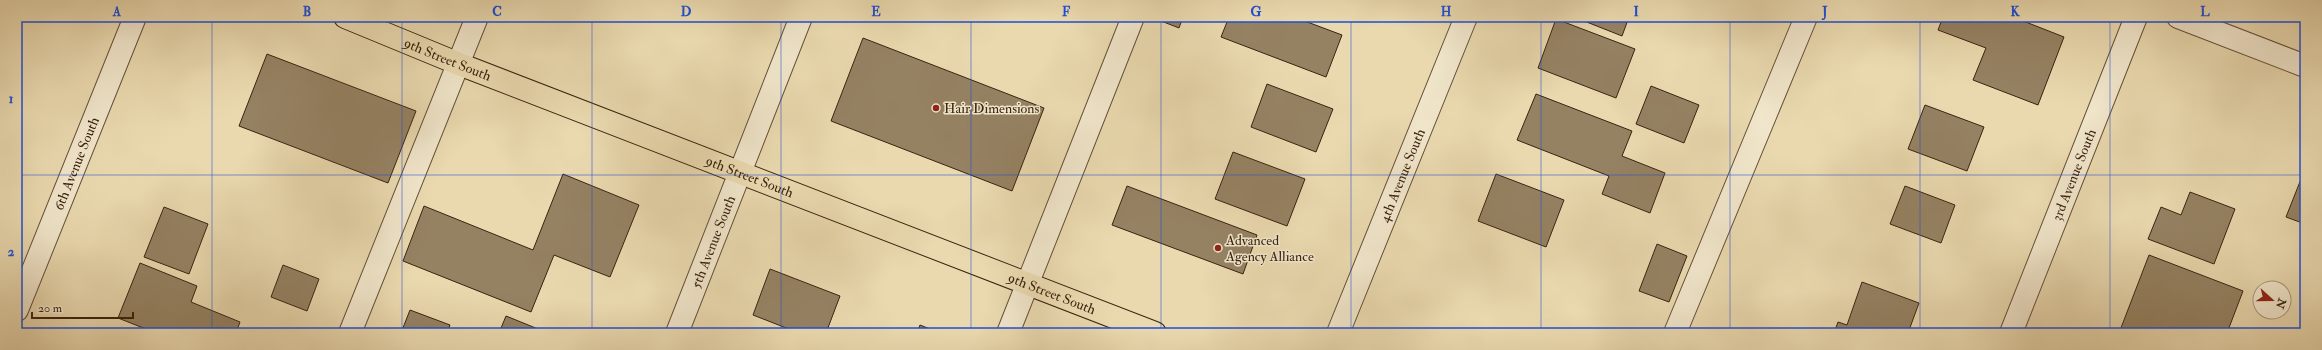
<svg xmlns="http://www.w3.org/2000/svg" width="2322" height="350" font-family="'IM FELL Double Pica',serif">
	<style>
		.building { fill: #958263; stroke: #392310 }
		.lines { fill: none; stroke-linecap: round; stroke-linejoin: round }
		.minor-casing { stroke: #655038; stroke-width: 24 }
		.major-casing { stroke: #392310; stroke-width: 24 }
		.minor { stroke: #f1e6cb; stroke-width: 22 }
		.major { stroke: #ead9af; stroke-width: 22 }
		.grid { fill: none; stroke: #1d4ed8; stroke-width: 1; stroke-opacity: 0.55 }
		.poi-dot { fill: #8f2418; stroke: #f1e6cb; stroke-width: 1.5 }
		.labels { text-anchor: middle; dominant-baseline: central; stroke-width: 3; stroke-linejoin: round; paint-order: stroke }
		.street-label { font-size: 14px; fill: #392310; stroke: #f1e6cb }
		.poi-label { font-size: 14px; fill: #392310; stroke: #f1e6cb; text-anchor: start }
		.neatline { fill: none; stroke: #1d4ed8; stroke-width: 1.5 }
		.grid-label { font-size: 13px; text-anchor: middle; font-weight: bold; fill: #1d4ed8 }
	</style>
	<rect width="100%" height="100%" fill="#ead9af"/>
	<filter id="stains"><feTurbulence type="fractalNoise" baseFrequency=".005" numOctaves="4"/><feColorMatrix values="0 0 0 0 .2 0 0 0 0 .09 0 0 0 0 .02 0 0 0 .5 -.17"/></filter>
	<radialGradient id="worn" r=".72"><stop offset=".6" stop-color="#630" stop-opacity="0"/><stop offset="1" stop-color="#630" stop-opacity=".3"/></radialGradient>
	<!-- building -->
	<g class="building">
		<path d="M1157,17h26l-4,11 -23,-9z"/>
		<path d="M1229,17h65l48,18 -16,42 -105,-40z"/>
		<path d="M1574,17h55l-7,19z"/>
		<path d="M1943,17h70l51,20 -26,68 -65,-25 13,-32 -48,-18z"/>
		<path d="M1556,19l79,30 -19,49 -78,-30z"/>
		<path d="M863,38l181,70 -32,83 -181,-70z"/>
		<path d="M267,54l149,57 -28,72 -149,-57z"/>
		<path d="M1267,84l66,25 -17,43 -65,-25z"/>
		<path d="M1651,86l48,19 -15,38 -48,-19z"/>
		<path d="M1536,94l96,37 -10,25 43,17 -15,40 -48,-19 7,-18 -92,-36z"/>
		<path d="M1925,105l59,22 -17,44 -59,-22z"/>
		<path d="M1233,152l72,27 -18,47 -72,-27z"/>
		<path d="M2305,169v55l-19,-7z"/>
		<path d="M563,174l76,31 -29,72 -56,-22 -23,57 -128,-51 21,-55 109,44z"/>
		<path d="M1496,174l68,26 -18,47 -68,-26z"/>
		<path d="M1127,186l130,49 -14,39 -131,-49z"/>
		<path d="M1905,186l50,19 -14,38 -51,-19z"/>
		<path d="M2190,192l45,17 -21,55 -66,-25 13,-32 20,8z"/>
		<path d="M164,207l44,17 -19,50 -45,-17z"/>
		<path d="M1657,244l30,12 -18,46 -30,-11z"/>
		<path d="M2149,255l94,36 -16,42h-108z"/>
		<path d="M140,263l57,23 -6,16 49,20 -4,11h-80l-38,-15z"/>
		<path d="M283,265l36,14 -12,32 -36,-14z"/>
		<path d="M770,269l70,27 -14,37h-27l-46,-18z"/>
		<path d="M1862,282l57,21 -11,30h-74l4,-11 9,3z"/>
		<path d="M410,310l40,15 -3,8h-46z"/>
		<path d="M506,316l42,17h-49z"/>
		<path d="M920,325l20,8h-23z"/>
	</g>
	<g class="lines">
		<defs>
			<g id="minor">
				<path d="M2178,17l127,49"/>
				<path id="s1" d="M17,310l118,-293"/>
				<path d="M350,333l127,-316"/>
				<path id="s2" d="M677,333l124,-316"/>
				<path d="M1008,333l125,-316"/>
				<path id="s3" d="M1338,333l128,-316"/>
				<path d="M1675,333l131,-316"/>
				<path id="s4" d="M2011,333l125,-316"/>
			</g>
			<g id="major">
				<path id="s5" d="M345,17l114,47 696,269"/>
			</g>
		</defs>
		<!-- minor casing -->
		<use href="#minor" class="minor-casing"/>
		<!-- major casing -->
		<use href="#major" class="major-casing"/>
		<!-- minor -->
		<use href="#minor" class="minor"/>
		<!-- major -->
		<use href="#major" class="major"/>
	</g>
	<!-- grid -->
	<path class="grid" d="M212,17v316M402,17v316M592,17v316M781,17v316M971,17v316M1161,17v316M1351,17v316M1541,17v316M1730,17v316M1920,17v316M2110,17v316M17,175h2288"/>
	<!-- markers -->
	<g class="poi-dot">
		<circle cx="936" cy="108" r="4"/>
		<circle cx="1218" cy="248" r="4"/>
	</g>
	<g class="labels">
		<!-- street labels -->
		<g class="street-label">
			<text stroke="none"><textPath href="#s5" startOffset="111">9th Street South</textPath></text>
			<text stroke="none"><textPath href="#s1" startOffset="158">6th Avenue South</textPath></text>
			<text stroke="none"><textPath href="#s3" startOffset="170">4th Avenue South</textPath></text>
			<text stroke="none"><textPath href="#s4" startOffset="170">3rd Avenue South</textPath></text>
			<text stroke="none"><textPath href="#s5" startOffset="435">9th Street South</textPath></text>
			<text stroke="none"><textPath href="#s2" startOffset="98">5th Avenue South</textPath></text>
			<text stroke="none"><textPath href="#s5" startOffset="759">9th Street South</textPath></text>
		</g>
		<!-- poi labels -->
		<g class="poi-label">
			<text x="944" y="108">Hair Dimensions</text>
			<text x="1226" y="240">Advanced<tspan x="1226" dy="16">Agency Alliance</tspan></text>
		</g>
	</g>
	<!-- margin -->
	<rect width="2322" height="350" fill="none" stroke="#ead9af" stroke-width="44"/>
	<!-- north arrow -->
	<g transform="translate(2272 300) rotate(111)"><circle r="19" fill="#f1e6cb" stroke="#a79880"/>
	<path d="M0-3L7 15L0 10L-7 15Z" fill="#8f2418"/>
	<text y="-6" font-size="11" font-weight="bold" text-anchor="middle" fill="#392310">N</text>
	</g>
	<!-- scale -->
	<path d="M32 312v6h101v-6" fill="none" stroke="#392310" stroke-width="2"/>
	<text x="38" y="312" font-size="12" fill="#392310" stroke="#f1e6cb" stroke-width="3" paint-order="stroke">20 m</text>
	<rect x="22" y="22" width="2278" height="306" class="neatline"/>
	<g class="grid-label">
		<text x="117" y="16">A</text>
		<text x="307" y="16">B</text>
		<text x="497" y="16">C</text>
		<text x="686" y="16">D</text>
		<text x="876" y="16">E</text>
		<text x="1066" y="16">F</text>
		<text x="1256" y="16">G</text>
		<text x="1446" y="16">H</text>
		<text x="1636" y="16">I</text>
		<text x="1825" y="16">J</text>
		<text x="2015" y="16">K</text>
		<text x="2205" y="16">L</text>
		<text x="11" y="103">1</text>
		<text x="11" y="256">2</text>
	</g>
	<rect width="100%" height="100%" filter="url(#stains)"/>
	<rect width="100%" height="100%" fill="url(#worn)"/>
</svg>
